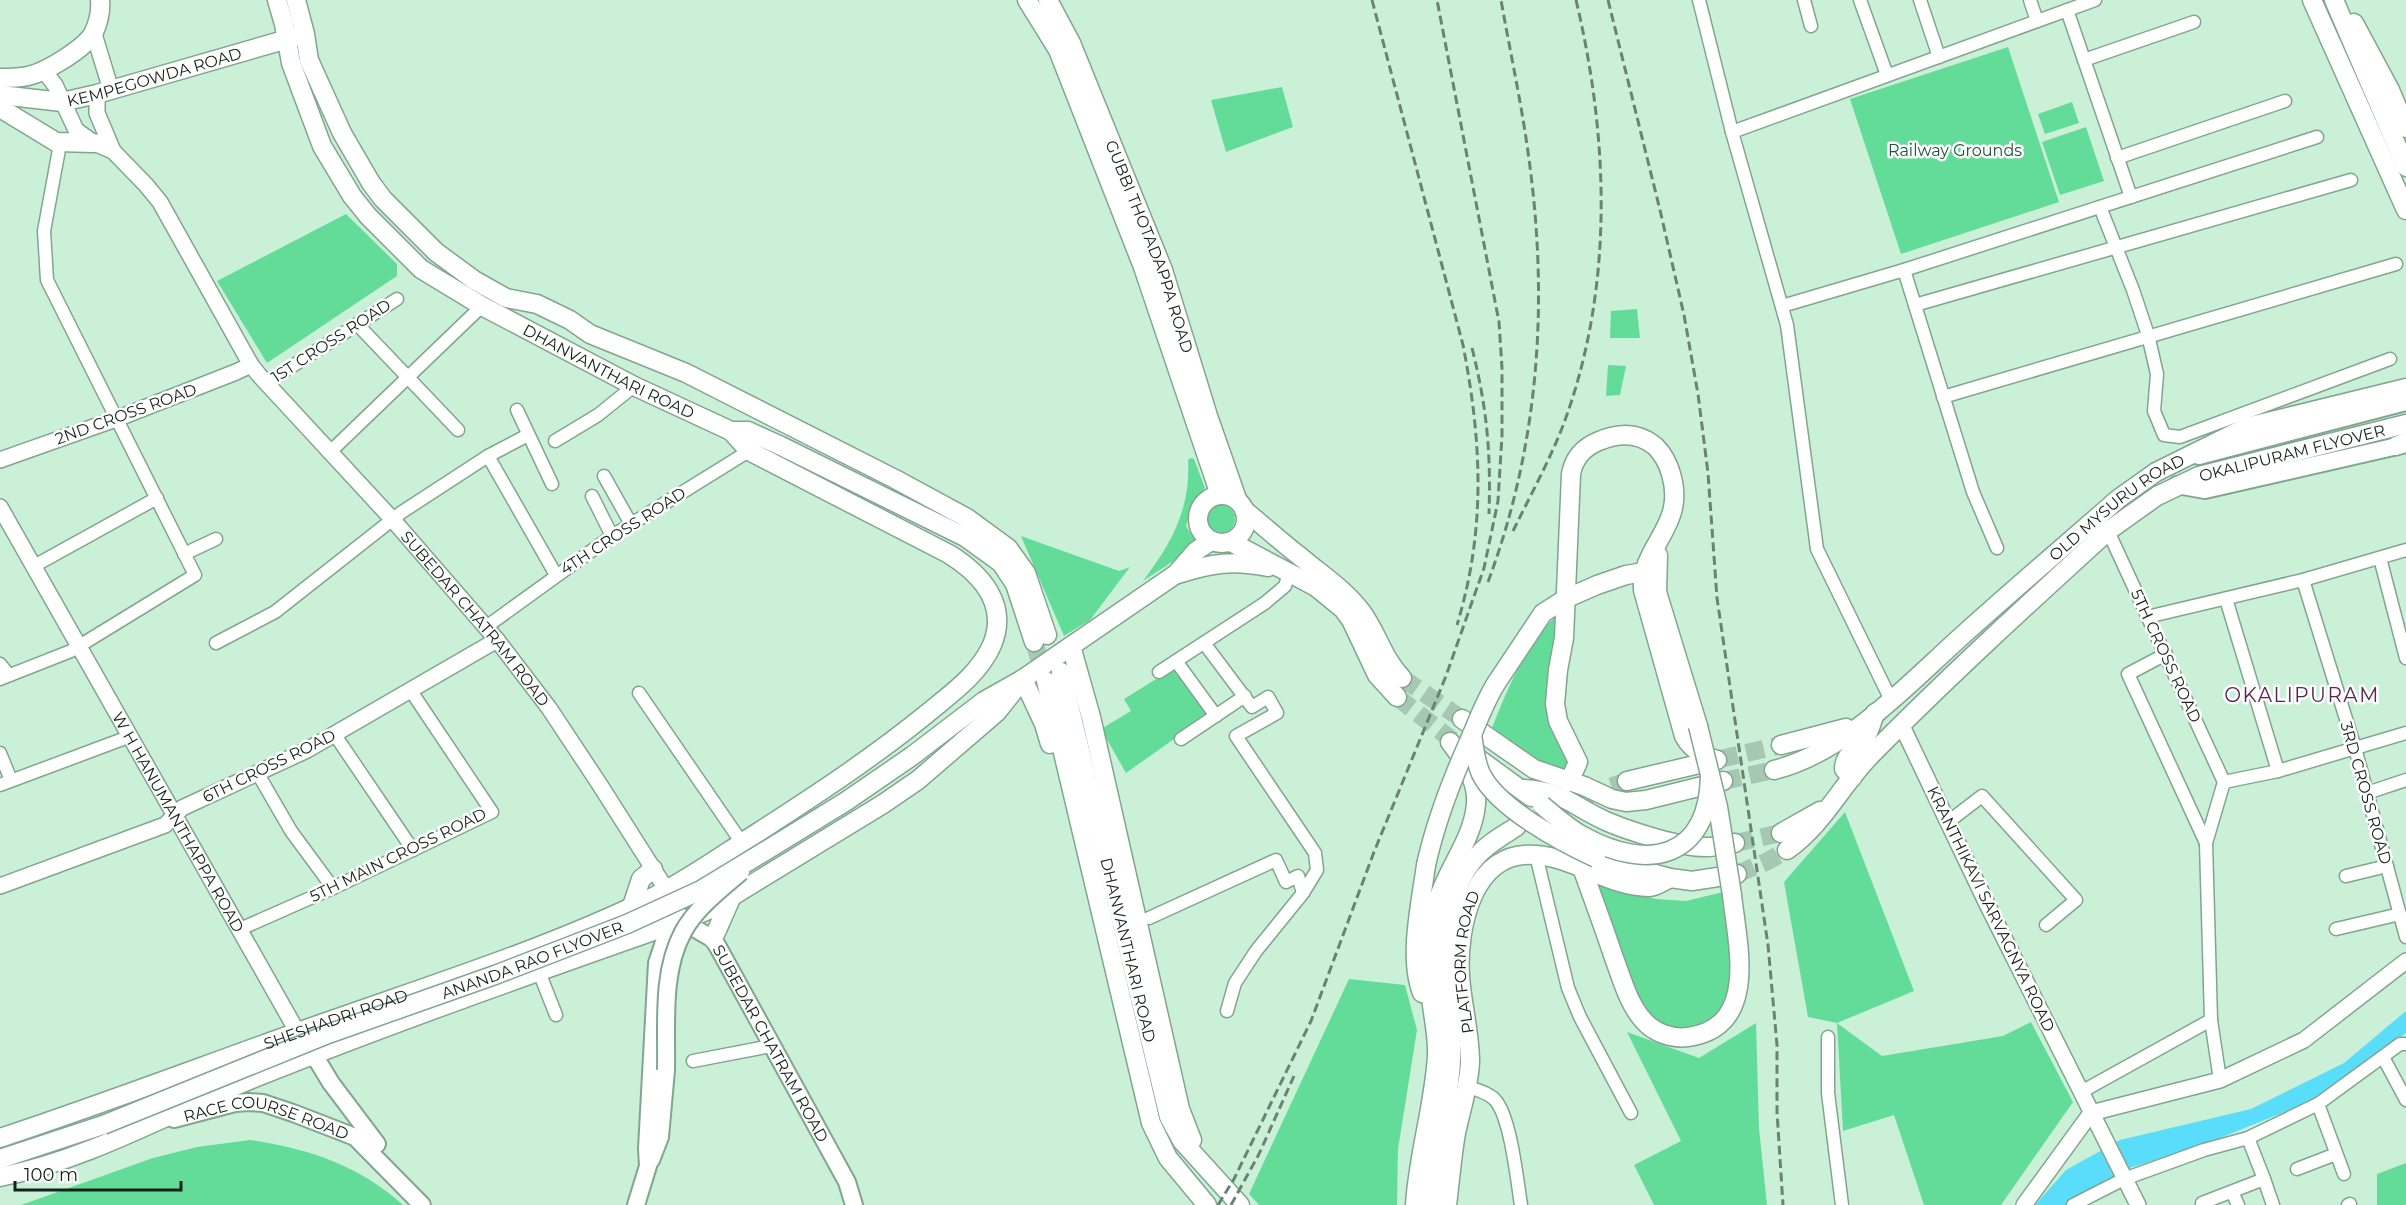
<svg xmlns="http://www.w3.org/2000/svg" width="2406" height="1205" font-family="Montserrat,sans-serif">
	<style>
		.green { fill: #64dc99 }
		.water { fill: #5adcfb }
		.lines { fill: none; stroke-linecap: round; stroke-linejoin: round }
		.primary-tunnel { stroke: #a6c7b2; stroke-width: 18; stroke-dasharray: 18 9; stroke-linecap: butt }
		.minor-casing { stroke: #82a58e; stroke-width: 15 }
		.tertiary-casing { stroke: #82a58e; stroke-width: 18 }
		.secondary-casing { stroke: #82a58e; stroke-width: 20 }
		.primary-casing { stroke: #82a58e; stroke-width: 21 }
		.minor { stroke: #fff; stroke-width: 12 }
		.tertiary { stroke: #fff; stroke-width: 15 }
		.secondary { stroke: #fff; stroke-width: 16 }
		.primary { stroke: #fff; stroke-width: 18 }
		.rail { stroke: #6a8373; stroke-width: 3; stroke-dasharray: 9 4.5; stroke-linecap: butt }
		.secondary-bridge-casing { stroke: #82a58e; stroke-width: 20; stroke-linecap: butt }
		.primary-bridge-casing { stroke: #82a58e; stroke-width: 21; stroke-linecap: butt }
		.secondary-bridge { stroke: #fff; stroke-width: 16 }
		.primary-bridge { stroke: #fff; stroke-width: 18 }
		.labels { text-anchor: middle; dominant-baseline: central; stroke-width: 5; stroke-linejoin: round; paint-order: stroke }
		.street-label { font-size: 16px; fill: #142219; stroke: #fff }
		.park-label { font-size: 16px; fill: #205236; stroke: #fff }
		.quarter-label { font-size: 20px; letter-spacing: 1.5px; fill: #5c2550; stroke: #fff }
	</style>
	<rect width="100%" height="100%" fill="#cbf0d8"/>
	<!-- green -->
	<g class="green">
		<path d="M2008,47l51,155 -158,52 -51,-155z"/>
		<path d="M1282,87l11,40 -67,25 -15,-52z"/>
		<path d="M2072,102l7,21 -34,11 -7,-20z"/>
		<path d="M2086,127l18,54 -44,14 -18,-53z"/>
		<path d="M346,214l51,50v12l-130,87 -50,-82z"/>
		<path d="M1637,309l3,29h-30l1,-27z"/>
		<path d="M1608,365l18,1 -6,29 -14,1z"/>
		<path d="M1191,458l3,1 11,29 -11,13 -8,25 12,19 -55,36c28,-37 48,-72 45,-121z"/>
		<circle cx="1221" cy="519" r="14"/>
		<path d="M1021,536l98,35 11,-4 -40,53 -26,16z"/>
		<path d="M1557,615v39l12,104 -2,8 -5,3c-26,-7 -50,-22 -70,-41 15,-39 34,-84 65,-113z"/>
		<path d="M1174,668l34,47 -82,58 -25,-44 30,-18 -7,-12z"/>
		<path d="M1845,812l69,179 -77,32 45,33 121,-20 28,-14 42,80 -72,103h-77l-30,-90 -51,16 -6,-108 -29,-6 -24,-135z"/>
		<path d="M1596,884l60,15 30,2 37,-9 10,79 -1,17 -12,24 -13,11 -26,7 -17,-4 -21,-15z"/>
		<path d="M1349,979l56,6 12,45 -19,119 -1,56h-138l-10,-11z"/>
		<path d="M1756,1023l3,105 8,77h-113l-20,-40 47,-24 -54,-109 72,26z"/>
		<path d="M250,1140c59,9 108,25 153,65h-382l132,-47 44,-11z"/>
		<path d="M2406,1163v42h-29v-31z"/>
	</g>
	<!-- water -->
	<path class="water" d="M2406,1011v22l-90,66 -118,48 -69,21 -61,34 -2,3h-31l31,-35 54,-30 131,-31 93,-46z"/>
	<g class="lines">
		<!-- primary-tunnel -->
		<g class="primary-tunnel">
			<path d="M1034,642l12,39"/>
			<path d="M1402,678l60,41"/>
			<path d="M1397,697l55,43"/>
			<path d="M1720,759l61,-14"/>
			<path d="M1723,781l51,-11"/>
			<path d="M1537,818l42,-20 48,-17"/>
			<path d="M1735,843l46,-10"/>
			<path d="M1737,874l31,-13 19,-11"/>
		</g>
		<defs>
			<g id="minor">
				<path d="M1699,0l33,132 55,193 30,224 74,151"/>
				<path d="M1804,0l7,26"/>
				<path d="M1860,0l27,75"/>
				<path d="M1920,0l19,57"/>
				<path d="M2030,0l7,21"/>
				<path d="M2067,10l64,187"/>
				<path d="M2084,60l110,-38"/>
				<path d="M1732,132l363,-132"/>
				<path d="M2117,158l168,-57"/>
				<path d="M2100,207l33,83 15,45 9,39 -3,37 10,24 16,2 210,-78"/>
				<path d="M1904,270l69,222 24,56"/>
				<path d="M1915,305l436,-125"/>
				<path d="M1782,306l122,-36 413,-133"/>
				<path d="M357,324l101,106"/>
				<path d="M266,383l131,-84"/>
				<path d="M1943,397l453,-133"/>
				<path d="M517,410l35,74"/>
				<path d="M555,441l43,-26 36,-29"/>
				<path d="M329,453l153,-147"/>
				<path d="M488,456l68,119"/>
				<path d="M604,476l27,48"/>
				<path d="M592,496l20,40"/>
				<path d="M2108,531l116,251"/>
				<path d="M184,554l32,-15"/>
				<path d="M2380,558l26,100"/>
				<path d="M34,566l123,-68"/>
				<path d="M2303,580l52,168 51,189"/>
				<path d="M2226,599l52,172"/>
				<path d="M2147,617l156,-37 103,-30"/>
				<path d="M486,627l126,-91 137,-85 4,-5"/>
				<path d="M216,643l59,-31 127,-100 86,-56 40,-21"/>
				<path d="M1204,643l48,64 16,-10 9,16 -41,23 79,117 2,17 -14,23 -47,58 -21,32 -8,28"/>
				<path d="M2166,654l-38,20 78,169"/>
				<path d="M1176,661l40,55"/>
				<path d="M0,664l9,11"/>
				<path d="M1159,672l106,-69 20,-17 4,-13"/>
				<path d="M0,679l71,-28 124,-76 -148,-295 -3,-49 16,-87"/>
				<path d="M639,693l103,150"/>
				<path d="M335,735l78,115"/>
				<path d="M1181,739l64,-43"/>
				<path d="M0,753l11,27"/>
				<path d="M258,774l33,57 42,57"/>
				<path d="M2224,782l54,-11 128,-38"/>
				<path d="M0,785l131,-49"/>
				<path d="M2367,793l39,-13"/>
				<path d="M1948,822l34,-26 94,104 -30,25"/>
				<path d="M1536,855l32,133 12,29 51,96"/>
				<path d="M2346,876l41,-10"/>
				<path d="M1149,918l127,-58 10,22 12,-6 5,17"/>
				<path d="M240,929l93,-41 159,-76 -81,-121"/>
				<path d="M2336,929l64,-15"/>
				<path d="M539,972l17,43"/>
				<path d="M1828,1037v56l14,112"/>
				<path d="M2383,1057l23,43"/>
				<path d="M693,1061l78,-15"/>
				<path d="M2220,1080l-9,-60 -5,-177 18,-61"/>
				<path d="M1467,1086c9,4 23,7 29,15 15,19 21,79 25,104"/>
				<path d="M2081,1092l130,-72"/>
				<path d="M2318,1104l26,70"/>
				<path d="M2297,1169l39,-15"/>
				<path d="M2264,1179l9,26"/>
				<path d="M2232,1192l6,13"/>
				<path d="M2202,1203l62,-24 -16,-41"/>
				<path d="M2073,1205l51,-26 80,-29 44,-12 70,-34 82,-60h6"/>
				<path d="M2348,1205l2,-1"/>
			</g>
			<g id="tertiary">
				<path d="M94,34l17,56"/>
				<path id="s1" d="M44,71l11,14 21,45 18,13 19,8 33,34 14,17 91,163 8,10 134,145 104,120 52,68 51,77 66,104 16,32"/>
				<path d="M97,94v19l16,38"/>
				<path d="M0,460l116,-41 120,-47 15,-7"/>
				<path id="s2" d="M0,507l298,526"/>
				<path d="M1902,726l85,178 151,301"/>
				<path d="M0,886l165,-61 17,-17 125,-58 190,-110"/>
				<path d="M2024,1205l67,-92 129,-33 84,-40 102,-79"/>
			</g>
			<g id="secondary">
				<path d="M2199,456l207,-54"/>
				<path d="M2177,485l28,5 201,-46"/>
				<path d="M308,1045l23,38 46,61"/>
				<path id="s3" d="M174,1119l61,-16 14,-1 14,1 30,10 62,24 67,68"/>
				<path d="M651,1160l9,-23 6,-67"/>
				<path id="s4" d="M636,1205l12,-39 -1,-17 10,-186 10,-30 15,-12 31,18 5,8 129,235 7,23"/>
			</g>
			<g id="primary">
				<path id="s5" d="M277,0l7,24 7,39 31,83 30,50 16,20 53,53 61,37 152,80 97,45h17l33,15 184,91 36,26 14,21 19,58"/>
				<path d="M296,0l9,34 4,26 33,73 29,50 12,16 53,53 38,28 32,18 31,6 33,16 20,14 96,39 209,106 72,39 41,30 18,25 21,62"/>
				<path d="M1027,0l31,50 85,217 77,228"/>
				<path id="s6" d="M1048,0l23,43 92,227 45,146 29,83"/>
				<path d="M2312,0l94,210"/>
				<path d="M2334,0l72,167"/>
				<path d="M2354,23l36,67 16,38"/>
				<path d="M0,78c9,0 19,0 28,-2 18,-4 58,-28 66,-44 5,-11 7,-21 6,-32"/>
				<path id="s7" d="M0,95l62,7 35,-8 201,-58"/>
				<path d="M0,108l56,34 38,1"/>
				<path d="M2396,446l10,-4"/>
				<circle cx="1222" cy="519" r="24"/>
				<path d="M1244,510c20,16 38,33 58,48 20,17 42,31 59,53 16,21 22,48 41,67"/>
				<path d="M1231,542l85,45 27,22 8,11 26,55 20,22"/>
				<path d="M1658,555l-1,37 41,134"/>
				<path d="M1178,574c34,-11 55,-14 90,-7"/>
				<path d="M1071,646l20,71 89,392 12,31"/>
				<path id="s8" d="M1061,672l108,445 13,24 58,64"/>
				<path d="M1023,679l21,45 6,20"/>
				<path d="M1046,681l105,442 17,35 39,47"/>
				<path d="M1497,682l46,-69 22,-14 32,-14 29,-10 18,-3"/>
				<path d="M1462,719l72,50 50,17 28,13 14,3 20,-2 77,-19"/>
				<path d="M1781,745l65,-17"/>
				<path d="M1468,751l63,46"/>
				<path id="s9" d="M1774,770c73,-18 135,-87 190,-136 51,-46 103,-90 154,-135l38,-27 91,-45 159,-39"/>
				<path d="M1852,778l-8,-9c0,-14 11,-18 19,-28 6,-7 9,-19 12,-28"/>
				<path d="M1627,781l89,-21"/>
				<path d="M1569,782l9,-20 -20,-41 -3,-17 3,-34 6,-32 7,-164c3,-16 13,-27 28,-33 19,-8 39,-9 56,5 8,8 13,17 16,28 16,53 -31,71 -28,116l41,146c7,13 18,20 33,24"/>
				<path d="M1523,789c42,2 50,18 85,33 24,10 74,26 99,25 9,0 19,-3 28,-4"/>
				<path d="M1781,833l39,-22"/>
				<path id="s10" d="M1787,850c37,-26 54,-65 85,-96 76,-77 156,-150 236,-223l49,-35 42,-20 207,-52"/>
				<path d="M762,853l83,-51 67,-46 72,-55 39,-22 153,-105 20,-23 15,-10"/>
				<path d="M1596,858l74,20 22,3 45,-7"/>
				<path d="M1582,868c11,30 22,60 32,90 8,21 14,45 29,62 11,13 29,19 45,17 72,-10 49,-94 44,-142"/>
				<path d="M632,906l9,-27 12,-10"/>
				<path d="M713,939l19,-43"/>
				<path d="M1422,993c-14,-36 -1,-90 4,-128"/>
				<path id="s11" d="M0,1138c106,-35 210,-75 315,-112 113,-40 228,-76 336,-128 37,-18 71,-43 106,-65 59,-38 117,-76 172,-121 23,-19 50,-38 63,-67 17,-41 -11,-71 -43,-91l-200,-103 -18,-20"/>
				<path d="M0,1159l103,-34"/>
				<path d="M0,1177c91,-18 172,-66 257,-100 140,-56 283,-106 425,-156l31,-13 170,-104 35,-24 79,-68 26,-33"/>
				<path d="M1415,1205c3,-50 19,-99 22,-149 1,-20 -4,-39 -6,-59 -3,-30 -2,-61 5,-91 9,-35 37,-65 40,-102 2,-23 -13,-45 -26,-62"/>
				<path d="M1431,1205c2,-49 18,-96 20,-145 2,-26 -5,-51 -7,-77 -2,-40 4,-95 32,-126 11,-13 26,-21 40,-30"/>
				<path id="s12" d="M1447,1205c3,-24 5,-49 9,-72 5,-24 13,-47 14,-71 0,-29 -8,-57 -10,-86 -3,-49 13,-127 76,-121 39,3 74,32 113,32 7,0 15,-6 21,-9"/>
			</g>
		</defs>
		<!-- minor casing -->
		<use href="#minor" class="minor-casing"/>
		<!-- tertiary casing -->
		<use href="#tertiary" class="tertiary-casing"/>
		<!-- secondary casing -->
		<use href="#secondary" class="secondary-casing"/>
		<!-- primary casing -->
		<use href="#primary" class="primary-casing"/>
		<!-- minor -->
		<use href="#minor" class="minor"/>
		<!-- tertiary -->
		<use href="#tertiary" class="tertiary"/>
		<!-- secondary -->
		<use href="#secondary" class="secondary"/>
		<!-- primary -->
		<use href="#primary" class="primary"/>
		<!-- rail -->
		<g class="rail">
			<path d="M1372,0l91,345c19,98 23,184 -6,280"/>
			<path d="M1608,0l52,210 24,105 14,79 10,79 9,125 51,347 9,100v67l6,93"/>
			<path d="M1472,348c15,60 19,104 17,166"/>
			<path d="M1513,531c17,-35 37,-71 51,-108 50,-136 45,-284 12,-423"/>
			<path d="M1488,582c52,-140 61,-283 40,-430 -7,-51 -18,-101 -27,-152"/>
			<path d="M1218,1205l16,-26 77,-158 63,-169 72,-176 38,-108 14,-67 4,-66v-67l-3,-46 -62,-322"/>
			<path d="M1231,1205l28,-51 35,-78"/>
		</g>
		<defs>
			<path id="secondary-bridge" d="M666,1070c1,-45 -5,-97 17,-138 13,-24 37,-42 58,-60"/>
			<g id="primary-bridge">
				<path d="M1698,726l20,81 14,88"/>
				<path d="M1472,734c2,13 3,27 9,40 17,34 80,68 115,84"/>
				<path d="M1542,805c13,11 26,23 41,31 65,36 125,23 127,-60"/>
				<path d="M1426,865c10,-45 26,-86 45,-128 8,-19 15,-38 26,-55"/>
				<path id="s13" d="M103,1125l225,-91 167,-59 132,-51 74,-34 61,-37"/>
			</g>
		</defs>
		<!-- secondary-bridge casing -->
		<use href="#secondary-bridge" class="secondary-bridge-casing"/>
		<!-- primary-bridge casing -->
		<use href="#primary-bridge" class="primary-bridge-casing"/>
		<!-- secondary-bridge -->
		<use href="#secondary-bridge" class="secondary-bridge"/>
		<!-- primary-bridge -->
		<use href="#primary-bridge" class="primary-bridge"/>
	</g>
	<g class="labels">
		<!-- street labels -->
		<g class="street-label">
			<text stroke="none"><textPath href="#s7" startOffset="158">KEMPEGOWDA ROAD</textPath></text>
			<text stroke="none"><textPath href="#s6" startOffset="267">GUBBI THOTADAPPA ROAD</textPath></text>
			<text transform="translate(331 341) rotate(-33)">1ST CROSS ROAD</text>
			<text stroke="none"><textPath href="#s5" startOffset="526">DHANVANTHARI ROAD</textPath></text>
			<text transform="translate(126 414) rotate(-20)">2ND CROSS ROAD</text>
			<text stroke="none"><textPath href="#s10" startOffset="656">OKALIPURAM FLYOVER</textPath></text>
			<text stroke="none"><textPath href="#s9" startOffset="435">OLD MYSURU ROAD</textPath></text>
			<text transform="translate(623 531) rotate(-33)">4TH CROSS ROAD</text>
			<text stroke="none"><textPath href="#s1" startOffset="705">SUBEDAR CHATRAM ROAD</textPath></text>
			<text transform="translate(2166 656) rotate(65)">5TH CROSS ROAD</text>
			<text transform="translate(269 766) rotate(-26)">6TH CROSS ROAD</text>
			<text transform="translate(2366 793) rotate(74)">3RD CROSS ROAD</text>
			<text stroke="none"><textPath href="#s2" startOffset="362">W H HANUMANTHAPPA ROAD</textPath></text>
			<text transform="translate(398 855) rotate(-26)">5TH MAIN CROSS ROAD</text>
			<text transform="translate(1991 909) rotate(64)">KRANTHIKAVI SARVAGNYA ROAD</text>
			<text stroke="none"><textPath href="#s8" startOffset="286">DHANVANTHARI ROAD</textPath></text>
			<text stroke="none"><textPath href="#s13" startOffset="460">ANANDA RAO FLYOVER</textPath></text>
			<text stroke="none"><textPath href="#s12" startOffset="246">PLATFORM ROAD</textPath></text>
			<text stroke="none"><textPath href="#s11" startOffset="356">SHESHADRI ROAD</textPath></text>
			<text stroke="none"><textPath href="#s4" startOffset="450">SUBEDAR CHATRAM ROAD</textPath></text>
			<text stroke="none"><textPath href="#s3" startOffset="96">RACE COURSE ROAD</textPath></text>
		</g>
		<!-- park labels -->
		<g class="park-label">
			<text x="1955" y="150">Railway Grounds</text>
		</g>
		<!-- quarter labels -->
		<g class="quarter-label">
			<text x="2302" y="695">OKALIPURAM</text>
		</g>
	</g>
	<!-- scale -->
	<path d="M15 1181v9h166v-9" fill="none" stroke="#142219" stroke-width="3"/>
	<text x="24" y="1181" font-size="18" fill="#142219" stroke="#ffffff" stroke-width="4.5" paint-order="stroke">100 m</text>
</svg>
